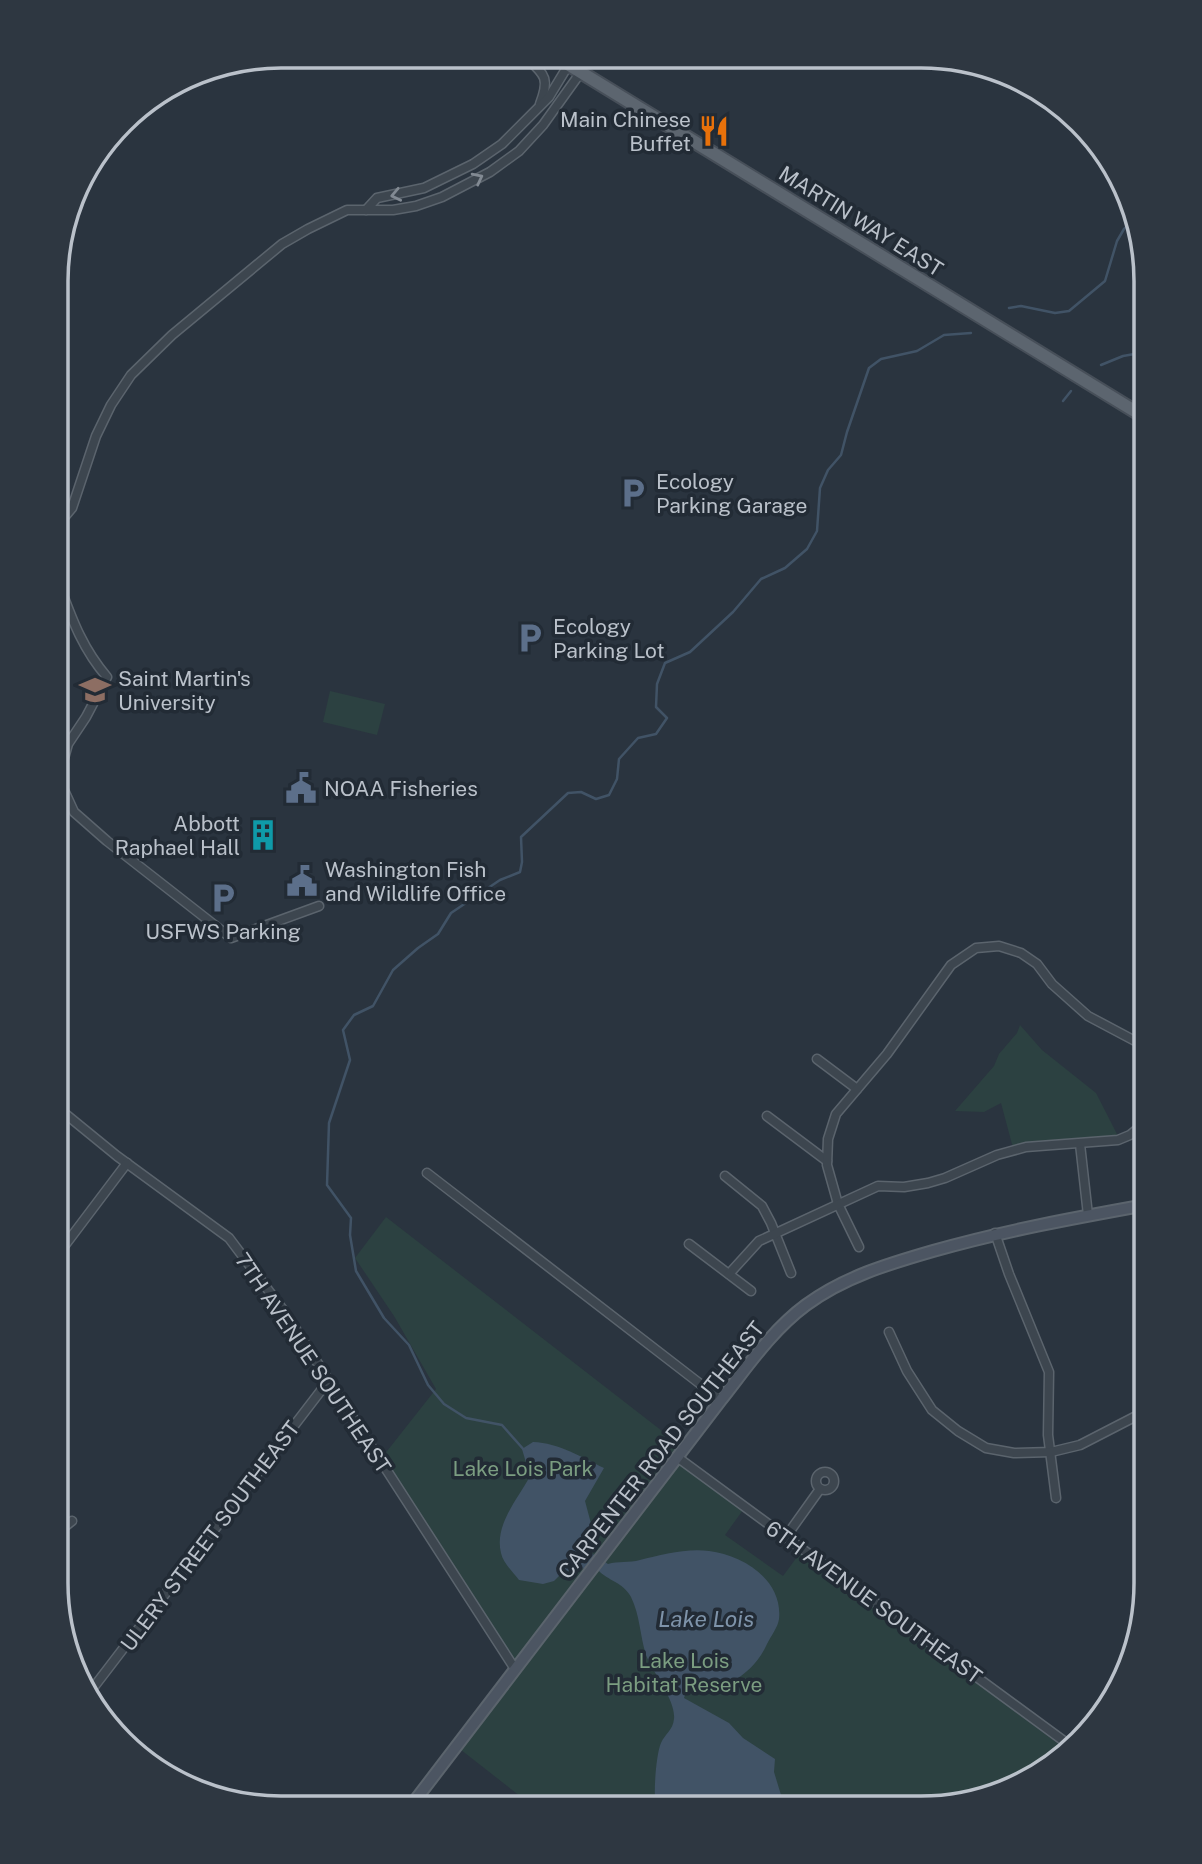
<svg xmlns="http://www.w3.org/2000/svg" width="1202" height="1864" font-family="'Public Sans',sans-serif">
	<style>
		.green { fill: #2c4141 }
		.water { fill: #415366 }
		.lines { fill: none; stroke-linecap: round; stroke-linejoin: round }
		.stream { stroke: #415366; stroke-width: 2.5 }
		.minor-casing { stroke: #5b646d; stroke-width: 11 }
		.secondary-casing { stroke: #5b646d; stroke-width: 14 }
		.primary-casing { stroke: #474f59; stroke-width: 16 }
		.minor { stroke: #3d464f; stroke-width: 8 }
		.secondary { stroke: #4c5562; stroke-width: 10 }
		.primary { stroke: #5c656f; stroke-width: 12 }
		.oneway { stroke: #828a93 }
		.labels { text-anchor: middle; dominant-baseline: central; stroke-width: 7; stroke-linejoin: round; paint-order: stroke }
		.poi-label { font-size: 21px; fill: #bac1ca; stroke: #222b35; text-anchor: start }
		.street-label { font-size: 21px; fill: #bac1ca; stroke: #222b35 }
		.park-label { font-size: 21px; fill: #7b9d81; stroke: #222b35 }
		.water-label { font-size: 23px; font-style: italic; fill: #7e93a9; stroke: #222b35 }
		.rim { fill: none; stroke: #bac1ca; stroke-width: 3.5 }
	</style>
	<rect width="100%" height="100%" fill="#2a343f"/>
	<!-- green -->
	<g class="green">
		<path d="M330,691l55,13 -8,31 -54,-13z"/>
		<path d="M1020,1025l22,25 54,43 23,45 -106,10 -12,-45 -17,9 -29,-1 39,-45 5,-12 18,-21z"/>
		<path d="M386,1217l298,231 -7,13 66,49 -18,25 58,41 17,-23 268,198 -10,10 -51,30 -86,17 -387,-1 -78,-61 59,-77 -135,-209 56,-71 -42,-73 -39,-58z"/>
	</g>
	<!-- water -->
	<path class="water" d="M533,1442c26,1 48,15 71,26l-19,33 8,30 -5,20 20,13c10,-3 21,-1 32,-4 21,-5 46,-12 69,-9 34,4 74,29 70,68 -1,8 -8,17 -12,25 -7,16 -20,30 -36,38 -11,6 -30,4 -43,4l-4,12 45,25 14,15 32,21 -1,13 11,36 -129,-1c-3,-11 0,-53 5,-64 4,-9 12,-13 13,-24 2,-19 -21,-46 -28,-64 -6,-19 -6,-40 -15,-58 -8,-15 -23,-16 -33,-27l-22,-2 -16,7 -6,6 -11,3 -24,-4c-6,-8 -16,-17 -18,-27 -7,-28 17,-54 29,-77l-8,-27z"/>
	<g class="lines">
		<!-- stream -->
		<g class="stream">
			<path d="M1009,308l12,-2 34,7 14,-2 36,-30 12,-40 7,-12 10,-9"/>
			<path d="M1101,365l22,-9 23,-4"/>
			<path d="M1063,401l8,-10"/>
			<path d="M525,1451l-23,-26 -36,-7 -22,-14 -16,-19 -19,-40 -25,-27 -28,-47 -6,-36 1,-17 -24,-33 2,-62 21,-63 -7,-30 11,-15 19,-9 20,-36 25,-22 20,-14 13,-21 49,-33 20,-8 2,-10 -1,-25 47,-44 13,-1 15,7 13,-4 8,-16 2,-20 19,-21 18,-4 11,-16 -11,-11 1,-23 8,-21 25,-11 43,-40 28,-33 24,-11 22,-19 10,-18 3,-43 8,-18 13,-15 6,-23 22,-64 12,-9 36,-8 27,-16 27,-2"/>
		</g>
		<defs>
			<g id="minor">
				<path d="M526,57c19,18 24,21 14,47"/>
				<path d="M366,210l11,-12 47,-10 49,-24 29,-20 47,-47 20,-33"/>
				<path d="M57,526l15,-18 24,-72 15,-31 20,-30 41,-40 110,-91 26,-15 39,-19h46l23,-4 26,-9 48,-25 29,-21 24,-26 38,-53"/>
				<path d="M57,579c14,37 24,68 50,98l-21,40 -18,27 -7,25 2,19 11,24 33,29 124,97 88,-32"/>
				<path d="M817,1059l40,30"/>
				<path d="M57,1107l60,49 112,82 55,73 231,358"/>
				<path d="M767,1116l60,45"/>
				<path d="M1080,1144l8,71"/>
				<path d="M427,1173l294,227"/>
				<path d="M725,1176l37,30 9,17 20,50"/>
				<path d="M995,1233l14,41 40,98 -1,63 8,63"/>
				<path d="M689,1244l62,47"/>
				<path d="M859,1247l-21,-43 -11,-39 1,-26 8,-25 51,-60 64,-89 25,-17 23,-2 22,7 16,11 15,20 36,32 49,26 9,7"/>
				<path d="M56,1257l71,-94"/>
				<path d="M729,1274l30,-33 119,-55 26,1 24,-4 17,-5 52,-23 29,-8 92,-7 12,-5 16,-13"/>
				<path d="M889,1332l18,39 25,39 26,21 28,17 28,5 37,-1 29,-7 66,-34"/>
				<path d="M677,1457l395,290"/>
				<circle cx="825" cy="1481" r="9"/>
				<path d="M56,1530l6,-1 10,-8"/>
				<path d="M785,1538l35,-49"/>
				<path d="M90,1692l239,-312"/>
			</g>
			<path id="secondary" d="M410,1807l311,-407c26,-33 51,-70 85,-95 38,-28 82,-41 127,-54 70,-20 141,-33 213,-46"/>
			<path id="primary" d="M556,57l590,361"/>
		</defs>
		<!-- minor casing -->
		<use href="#minor" class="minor-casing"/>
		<!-- secondary casing -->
		<use href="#secondary" class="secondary-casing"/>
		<!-- primary casing -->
		<use href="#primary" class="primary-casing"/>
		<!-- minor -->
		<use href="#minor" class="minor"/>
		<!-- secondary -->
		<use href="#secondary" class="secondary"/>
		<!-- primary -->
		<use href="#primary" class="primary"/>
	</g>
	<!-- one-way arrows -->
	<defs><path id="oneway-chevron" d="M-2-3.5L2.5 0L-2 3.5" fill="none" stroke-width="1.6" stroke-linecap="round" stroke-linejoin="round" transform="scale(1.75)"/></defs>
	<g class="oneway">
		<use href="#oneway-chevron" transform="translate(478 178) rotate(-27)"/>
		<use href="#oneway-chevron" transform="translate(396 195) rotate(168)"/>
	</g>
	<!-- icons -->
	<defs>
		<symbol id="restaurant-bare" viewBox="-9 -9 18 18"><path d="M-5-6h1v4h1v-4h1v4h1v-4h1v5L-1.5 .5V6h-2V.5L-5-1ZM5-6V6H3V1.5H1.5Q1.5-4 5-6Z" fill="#e8710a" stroke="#222b35" stroke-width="2.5" paint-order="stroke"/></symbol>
		<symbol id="parking-bare" viewBox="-9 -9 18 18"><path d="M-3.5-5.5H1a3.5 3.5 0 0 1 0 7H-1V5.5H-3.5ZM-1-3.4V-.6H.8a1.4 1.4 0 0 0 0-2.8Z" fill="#5c6f8a" stroke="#222b35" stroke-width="2.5" paint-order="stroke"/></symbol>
		<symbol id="university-bare" viewBox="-9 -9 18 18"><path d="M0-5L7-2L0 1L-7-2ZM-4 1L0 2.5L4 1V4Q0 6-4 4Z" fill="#8d6e63" stroke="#222b35" stroke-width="2.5" paint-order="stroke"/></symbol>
		<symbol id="civic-bare" viewBox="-9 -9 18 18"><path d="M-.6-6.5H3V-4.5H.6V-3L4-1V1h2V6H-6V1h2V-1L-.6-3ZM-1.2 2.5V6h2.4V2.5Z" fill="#5c6f8a" stroke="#222b35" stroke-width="2.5" paint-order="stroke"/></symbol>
		<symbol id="building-bare" viewBox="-9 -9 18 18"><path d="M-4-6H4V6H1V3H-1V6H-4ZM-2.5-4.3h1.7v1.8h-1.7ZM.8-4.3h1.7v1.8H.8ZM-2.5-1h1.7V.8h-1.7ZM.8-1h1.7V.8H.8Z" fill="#0f9aa8" stroke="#222b35" stroke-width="2.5" paint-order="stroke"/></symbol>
	</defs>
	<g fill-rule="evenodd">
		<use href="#restaurant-bare" x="692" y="109" width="44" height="44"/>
		<use href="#parking-bare" x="611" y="471" width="44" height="44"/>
		<use href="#parking-bare" x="508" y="616" width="44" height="44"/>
		<use href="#university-bare" x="73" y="668" width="44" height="44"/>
		<use href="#civic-bare" x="279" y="766" width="44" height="44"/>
		<use href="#building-bare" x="241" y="813" width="44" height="44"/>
		<use href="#civic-bare" x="280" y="859" width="44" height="44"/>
		<use href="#parking-bare" x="201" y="876" width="44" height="44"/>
	</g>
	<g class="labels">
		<!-- poi labels -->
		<g class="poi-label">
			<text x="691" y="119" text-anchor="end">Main Chinese<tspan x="691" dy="24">Buffet</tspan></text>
			<text x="656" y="481">Ecology<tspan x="656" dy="24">Parking Garage</tspan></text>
			<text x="553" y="626">Ecology<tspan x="553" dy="24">Parking Lot</tspan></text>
			<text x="118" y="678">Saint Martin's<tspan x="118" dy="24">University</tspan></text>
			<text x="324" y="788">NOAA Fisheries</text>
			<text x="240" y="823" text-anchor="end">Abbott<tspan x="240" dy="24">Raphael Hall</tspan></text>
			<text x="325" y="869">Washington Fish<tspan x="325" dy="24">and Wildlife Office</tspan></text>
			<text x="223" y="931" text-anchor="middle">USFWS Parking</text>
		</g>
		<!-- street labels -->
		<g class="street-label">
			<text transform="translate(861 221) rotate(32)">MARTIN WAY EAST</text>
			<text transform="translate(313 1363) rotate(56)">7TH AVENUE SOUTHEAST</text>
			<text transform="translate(661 1450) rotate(-52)">CARPENTER ROAD SOUTHEAST</text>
			<text transform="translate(210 1536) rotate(-53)">ULERY STREET SOUTHEAST</text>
			<text transform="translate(874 1602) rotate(36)">6TH AVENUE SOUTHEAST</text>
		</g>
		<!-- park labels -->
		<g class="park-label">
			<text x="523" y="1468">Lake Lois Park</text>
			<text x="684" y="1660">Lake Lois<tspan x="684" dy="24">Habitat Reserve</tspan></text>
		</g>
		<!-- water labels -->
		<g class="water-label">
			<text x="706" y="1618">Lake Lois</text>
		</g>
	</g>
	<!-- crop -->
	<path d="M0 0H1202V1864H0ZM281 68H921A213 213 0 0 1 1134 281V1583A213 213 0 0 1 921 1796H281A213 213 0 0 1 68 1583V281A213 213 0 0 1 281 68Z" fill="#2e3741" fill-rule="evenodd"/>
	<path class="rim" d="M281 68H921A213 213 0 0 1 1134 281V1583A213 213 0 0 1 921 1796H281A213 213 0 0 1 68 1583V281A213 213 0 0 1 281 68Z"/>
</svg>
